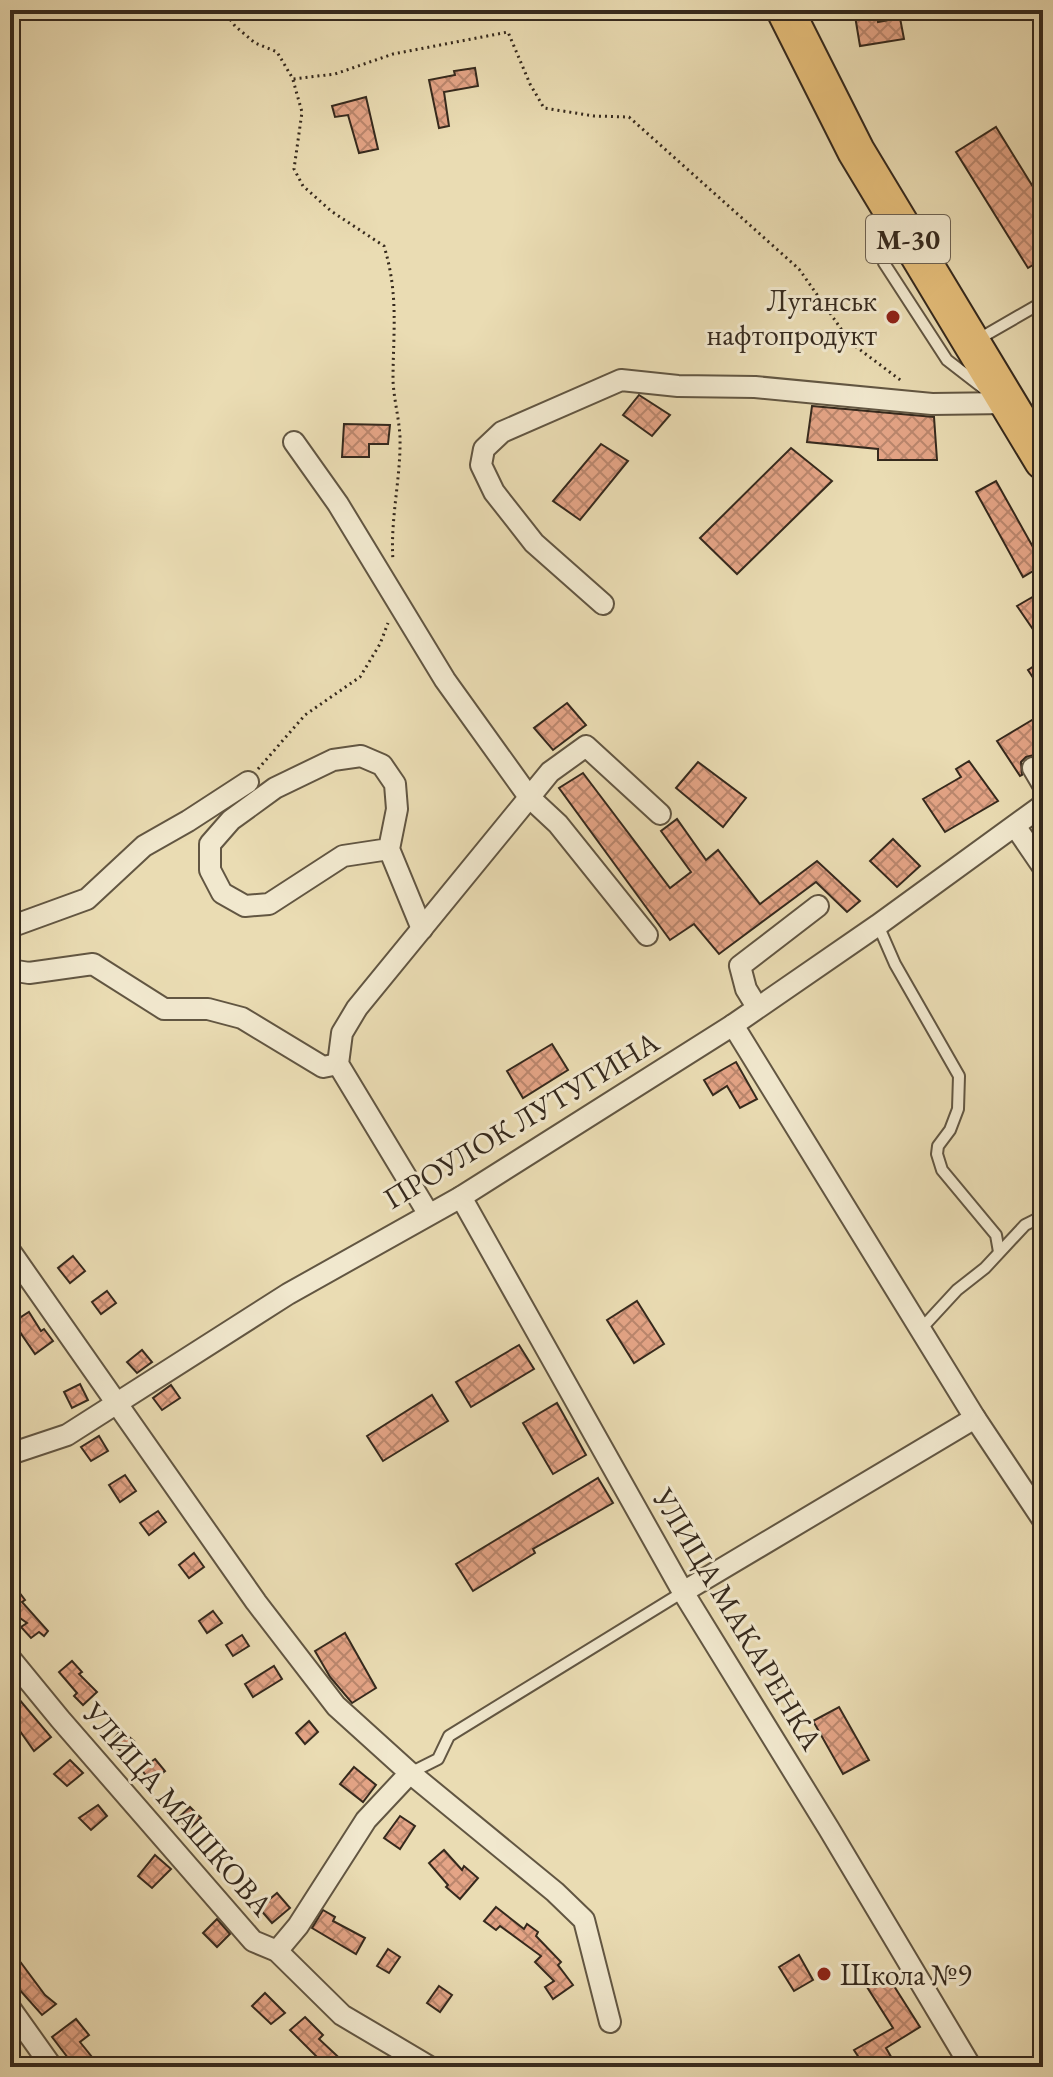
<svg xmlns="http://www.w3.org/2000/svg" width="1053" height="2077" font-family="'EB Garamond',serif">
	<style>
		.building { fill: url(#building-cross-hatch); stroke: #35291d; stroke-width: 2 }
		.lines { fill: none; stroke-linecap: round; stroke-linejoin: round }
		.lane-casing { stroke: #625642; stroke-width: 14 }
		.street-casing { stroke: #625642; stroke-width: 24 }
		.highway-casing { stroke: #35291d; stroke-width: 40 }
		.path { stroke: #35291d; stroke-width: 3; stroke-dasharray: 2 4; stroke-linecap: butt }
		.lane { stroke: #f1e8ce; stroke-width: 10 }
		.street { stroke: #f1e8ce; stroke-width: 20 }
		.highway { stroke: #e5be7a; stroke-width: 36 }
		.poi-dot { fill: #8f2418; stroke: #f1e8ce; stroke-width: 3 }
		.labels { text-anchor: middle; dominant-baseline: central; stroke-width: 6; stroke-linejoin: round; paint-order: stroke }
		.shield { fill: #f1e8ce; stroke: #6d6252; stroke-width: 2 }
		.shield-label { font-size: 28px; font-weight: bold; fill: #35291d }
		.poi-label { font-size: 30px; fill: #35291d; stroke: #f1e8ce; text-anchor: end }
		.street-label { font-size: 30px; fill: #35291d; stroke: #f1e8ce }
	</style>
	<defs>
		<pattern id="building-cross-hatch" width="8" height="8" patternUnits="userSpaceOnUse" patternTransform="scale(2)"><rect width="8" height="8" fill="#e4a486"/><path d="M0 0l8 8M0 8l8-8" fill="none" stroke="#ba866d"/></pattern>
	</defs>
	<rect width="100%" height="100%" fill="#eadcb3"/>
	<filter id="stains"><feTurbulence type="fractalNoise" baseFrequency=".0025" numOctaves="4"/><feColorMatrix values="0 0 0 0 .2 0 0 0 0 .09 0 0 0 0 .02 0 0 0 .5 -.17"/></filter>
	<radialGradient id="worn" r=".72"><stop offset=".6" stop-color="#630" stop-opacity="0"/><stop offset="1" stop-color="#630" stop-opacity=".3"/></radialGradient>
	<!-- building -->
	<g class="building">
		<path d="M854,10h22l2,12 22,-4 4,21 -44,7z"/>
		<path d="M475,68l3,18 -34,6 5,34 -10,2 -10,-48 26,-5 -1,-4z"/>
		<path d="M366,97l12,52 -19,4 -11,-38 -13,2 -3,-11z"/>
		<path d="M996,127l47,76v56l-15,9 -72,-116z"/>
		<path d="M639,395l31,20 -18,21 -29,-21z"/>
		<path d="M812,406l122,11 3,43h-59v-11l-71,-7z"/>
		<path d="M344,424l46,1 -2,19h-19v13h-27z"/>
		<path d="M601,444l27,17 -48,59 -27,-19z"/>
		<path d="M791,448l41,33 -95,93 -37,-36z"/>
		<path d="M996,481l47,84 -20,12 -47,-85z"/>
		<path d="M1043,591v53l-26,-38z"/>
		<path d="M1043,660v33l-15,-23z"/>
		<path d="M567,703l19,22 -33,25 -19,-22z"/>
		<path d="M1032,720l11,16v24l-9,-5 -8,2 -5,5 1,13 -2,1 -23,-35z"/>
		<path d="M969,761l29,40 -53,31 -22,-33 38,-22 -5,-8z"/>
		<path d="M698,762l48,36 -23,29 -47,-39z"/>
		<path d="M583,773l87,115 21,-16 -30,-41 16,-12 29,41 12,-10 42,54 57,-43 43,40 -13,11 -31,-30 -97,72 -25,-30 -24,16 -111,-152z"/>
		<path d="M893,839l27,27 -23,21 -27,-26z"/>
		<path d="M552,1044l16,26 -45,28 -16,-27z"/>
		<path d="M736,1062l21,37 -17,9 -13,-22 -14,9 -9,-15z"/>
		<path d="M73,1256l12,15 -15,12 -12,-15z"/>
		<path d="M107,1291l9,12 -15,11 -9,-12z"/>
		<path d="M637,1301l27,43 -30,19 -27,-43z"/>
		<path d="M29,1312l12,19 3,-2 9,12 -18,13 -22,-32z"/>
		<path d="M519,1345l15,24 -63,38 -15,-25z"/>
		<path d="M142,1350l10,12 -15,11 -10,-11z"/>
		<path d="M80,1384l8,16 -16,8 -8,-16z"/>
		<path d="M171,1385l9,13 -18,12 -9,-12z"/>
		<path d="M432,1395l16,26 -65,40 -16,-25z"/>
		<path d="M557,1403l29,52 -33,19 -30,-51z"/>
		<path d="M99,1436l9,15 -17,10 -10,-14z"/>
		<path d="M125,1475l11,16 -16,11 -11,-17z"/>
		<path d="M598,1478l15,25 -80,46 2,4 -62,38 -17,-27z"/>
		<path d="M158,1511l8,11 -17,13 -9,-12z"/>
		<path d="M194,1553l10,14 -15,11 -10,-13z"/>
		<path d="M10,1580l15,20 -3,2 26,29 -4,5 -5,-4 -8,6 -10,-11 6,-4 -17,-12z"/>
		<path d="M213,1611l9,12 -15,10 -8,-12z"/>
		<path d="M345,1633l31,55 -24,15 -22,-26 -15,-26z"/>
		<path d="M242,1635l7,11 -16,10 -7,-11z"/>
		<path d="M72,1661l10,11 -3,2 18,18 -14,13 -9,-9 3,-3 -18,-21z"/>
		<path d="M274,1666l8,13 -29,18 -8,-13z"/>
		<path d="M18,1698l33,39 -17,14 -24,-34v-13z"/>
		<path d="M839,1707l30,53 -26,14 -30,-53z"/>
		<path d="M309,1721l9,11 -13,12 -9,-11z"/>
		<path d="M121,1730l13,11 -11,12 -12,-11z"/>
		<path d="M155,1759l10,12 -14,11 -10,-13z"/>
		<path d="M70,1760l13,13 -16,13 -13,-12z"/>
		<path d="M354,1767l22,18 -13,17 -23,-18z"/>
		<path d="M98,1805l9,11 -16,14 -12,-12z"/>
		<path d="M190,1807l11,11 -12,11 -11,-11z"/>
		<path d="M400,1816l15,10 -15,23 -16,-11z"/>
		<path d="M444,1850l18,20 2,-4 14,12 -18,21 -14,-12 2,-2 -19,-22z"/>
		<path d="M155,1855l16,14 -19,19 -14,-12z"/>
		<path d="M277,1893l13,15 -18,15 -13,-15z"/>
		<path d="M496,1907l28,22 3,-5 11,8 -2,4 25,26 -3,3 15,20 -20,14 -8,-12 9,-6 -19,-19 6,-6 -41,-30 -4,4 -12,-9z"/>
		<path d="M323,1910l12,7 -2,4 32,17 -9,16 -44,-26z"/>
		<path d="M217,1919l13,15 -13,13 -14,-14z"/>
		<path d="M10,1948l35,47 11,9 -14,11 -32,-36z"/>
		<path d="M388,1949l12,8 -11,16 -12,-7z"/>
		<path d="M799,1955l14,25 -19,11 -15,-24z"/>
		<path d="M887,1975l33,52 -34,21 11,19h-32l-11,-17 39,-22 -26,-41z"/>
		<path d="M439,1986l13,9 -12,17 -13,-9z"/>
		<path d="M265,1993l20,20 -14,11 -19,-18z"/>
		<path d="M305,2017l18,18 -4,4 30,28h-22l-37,-37z"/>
		<path d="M76,2019l13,16 -9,7 20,25h-25l-23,-30z"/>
	</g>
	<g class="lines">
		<defs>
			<g id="lane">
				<path d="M889,220l-9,14 4,29 63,97 40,31"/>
				<path d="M977,340l66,-38"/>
				<path d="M878,925l17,39 64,112 -1,33 -8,21 -12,16 -1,8 5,16 54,65 3,17"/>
				<path d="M921,1329l36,-39 28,-22 40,-43 18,-9"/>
				<path d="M410,1773l28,-14 11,-23 234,-144"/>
			</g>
			<g id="street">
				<path d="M294,442l44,62 107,176 84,117 29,27 89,111"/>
				<path d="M603,604l-69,-61 -40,-51 -13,-27 3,-16 18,-17 119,-52 57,6 77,1 177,17 76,-1"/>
				<path d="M1033,768l10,17"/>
				<path d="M1015,826l28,41"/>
				<path d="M389,849l-46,7 -74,48 -24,2 -23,-13 -12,-23v-26l21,-24 44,-32 58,-28 28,-4 21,9 13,19 2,25 -8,40 33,80"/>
				<path d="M10,927l77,-28 57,-53 44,-25 60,-39"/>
				<path d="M10,970l19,3 64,-9 71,45h44l34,9 81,49 15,-3"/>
				<path d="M757,1007l-11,-18 -6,-23 78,-60"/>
				<path d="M733,1025l242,393 68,102"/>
				<path d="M461,1197l222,395 146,237 142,238"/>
				<path d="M428,1213l-90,-149 4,-31 15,-25 193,-236 36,-26 74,68"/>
				<path d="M10,1251l246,351 80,104 74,67 145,119 29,28 26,102"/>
				<path d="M10,1454l57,-19 221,-141 173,-97 272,-172 145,-100 165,-120"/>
				<path d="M683,1592l292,-174"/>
				<path d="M10,1658l50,61 193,222 24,10 65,64 88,52"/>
				<path d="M277,1951l21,-25 68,-106 44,-47"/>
				<path d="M10,2008l42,59"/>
			</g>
			<path id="highway" d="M785,10l71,141 187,310"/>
		</defs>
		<!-- lane casing -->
		<use href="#lane" class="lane-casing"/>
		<!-- street casing -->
		<use href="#street" class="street-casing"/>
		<!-- highway casing -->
		<use href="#highway" class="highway-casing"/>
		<!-- path -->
		<g class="path">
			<path d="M223,10l12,16 20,17 22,9 16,27 42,-5 58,-20 115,-22 22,52 14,24 50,8 35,1 170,152 52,74 52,39"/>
			<path d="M293,80l9,32 -8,57 9,17 28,25 53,35c15,49 9,86 9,135 1,19 6,37 7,56 1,41 -10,82 -7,124"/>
			<path d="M258,769l47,-54 55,-38 20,-33 8,-21"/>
		</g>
		<!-- lane -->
		<use href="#lane" class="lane"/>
		<!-- street -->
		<use href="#street" class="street"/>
		<!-- highway -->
		<use href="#highway" class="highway"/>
	</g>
	<!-- markers -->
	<g class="poi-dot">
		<circle cx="893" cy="317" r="8"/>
		<circle cx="824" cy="1974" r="8"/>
	</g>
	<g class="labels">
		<!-- shield labels -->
		<rect class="shield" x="866" y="215" width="84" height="48" rx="6"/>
		<g class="shield-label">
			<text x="908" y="239">М-30</text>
		</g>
		<!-- poi labels -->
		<g class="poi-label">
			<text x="877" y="300">Луганськ<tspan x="877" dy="34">нафтопродукт</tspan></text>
			<text x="840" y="1974" text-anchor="start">Школа №9</text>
		</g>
		<!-- street labels -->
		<g class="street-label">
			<text transform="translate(521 1120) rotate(-31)">ПРОУЛОК ЛУТУГИНА</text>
			<text transform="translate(738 1619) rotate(59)">УЛИЦА МАКАРЕНКА</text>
			<text transform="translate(178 1809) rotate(49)">УЛИЦА МАШКОВА</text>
		</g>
	</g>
	<!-- margin -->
	<rect width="1053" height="2077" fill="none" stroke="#eadcb3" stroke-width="40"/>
	<rect x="12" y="12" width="1029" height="2053" fill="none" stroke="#35291d" stroke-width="4"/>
	<rect x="20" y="20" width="1013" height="2037" fill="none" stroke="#35291d" stroke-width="2"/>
	<rect width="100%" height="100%" filter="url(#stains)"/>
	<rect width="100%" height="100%" fill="url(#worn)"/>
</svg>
